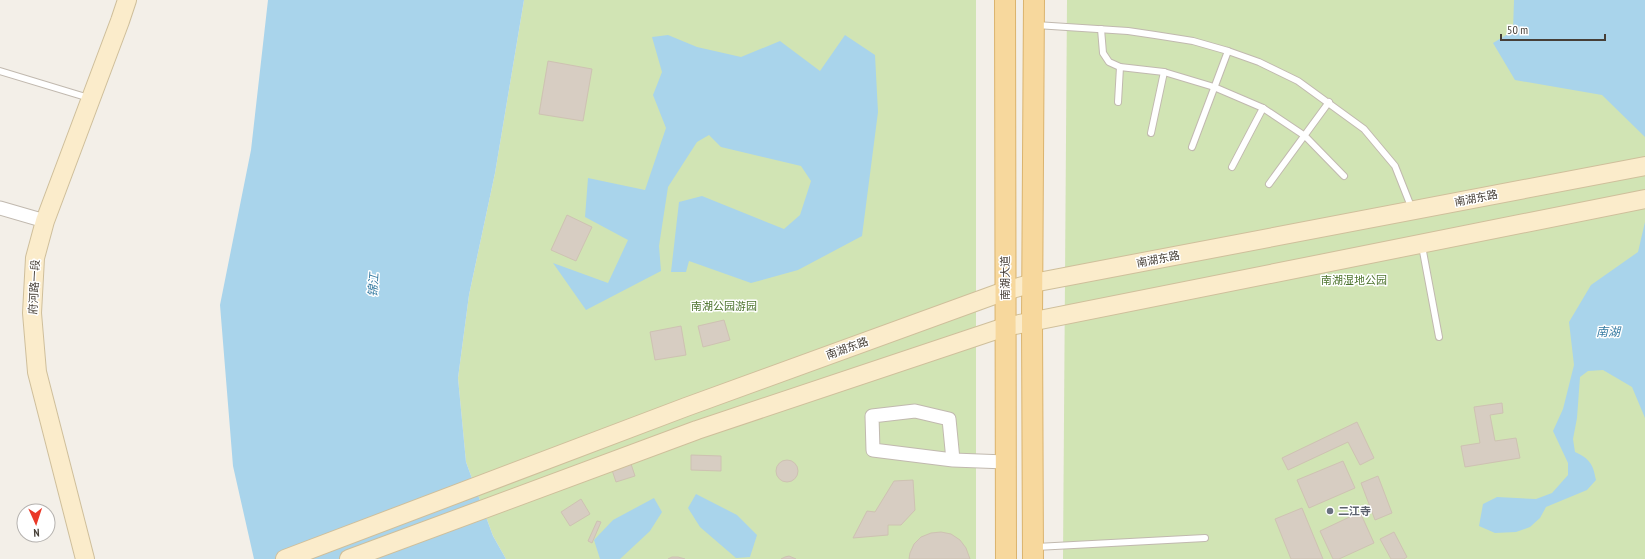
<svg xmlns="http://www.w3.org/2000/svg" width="1645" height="559" font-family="'PT Sans Narrow','Noto Sans SC',sans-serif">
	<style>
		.green { fill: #d1e4b4 }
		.water { fill: #a9d4eb }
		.building { fill: #d7cdc2; stroke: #cec2b2 }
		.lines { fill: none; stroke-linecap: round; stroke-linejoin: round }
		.service-casing { stroke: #c1b9af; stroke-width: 8 }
		.minor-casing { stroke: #c1b9af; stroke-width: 15 }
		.secondary-casing { stroke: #cfbf9b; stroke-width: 20 }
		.primary-casing { stroke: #dbb46e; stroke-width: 22 }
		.service { stroke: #fff; stroke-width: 6 }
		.minor { stroke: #fff; stroke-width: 13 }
		.secondary { stroke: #fbeccb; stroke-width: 18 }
		.primary { stroke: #f7d89d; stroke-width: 20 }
		.worship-dot { fill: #6b7280; stroke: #fff; stroke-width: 1.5 }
		.labels { text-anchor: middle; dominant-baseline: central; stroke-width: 3; stroke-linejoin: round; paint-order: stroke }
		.street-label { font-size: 11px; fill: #463f37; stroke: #fff }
		.park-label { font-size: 11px; fill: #4d742f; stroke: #fff }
		.worship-label { font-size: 11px; font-weight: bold; fill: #5b616d; stroke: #fff; text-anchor: start }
		.water-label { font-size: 12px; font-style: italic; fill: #367ba2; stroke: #fff }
	</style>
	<rect width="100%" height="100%" fill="#f3efe8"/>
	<!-- green -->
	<g class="green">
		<path d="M524,0h452v559h-470l-13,-23 -27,-74 -8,-84 11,-83 26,-122z"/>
		<path d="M1067,0h578v559h-582z"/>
	</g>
	<!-- water -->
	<g class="water">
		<path d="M268,0h256l-29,173 -26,122 -11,83 8,84 27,74 13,23h-252l-21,-93 -13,-161 31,-155z"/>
		<path d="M1514,0h131v137l-43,-42 -87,-15 -22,-37 20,-12z"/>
		<path d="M668,35l29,12 44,10 39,-16 40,30 25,-36 30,20 3,57 -16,124 -64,34 -47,13 -62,-22 -3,11h-15l8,-70 23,-6 82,33 16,-14 11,-34 -10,-15 -80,-19 -12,-12 -12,7 -29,45 -9,59 2,25 -75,39 -33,-47 55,20 20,-43 -43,-23 3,-39 57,12 21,-62 -13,-33 9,-23 -10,-35z"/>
		<path d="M1645,222v196l-13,-31 -29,-17 -15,1 -8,6 -3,41 -4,21 2,13c15,7 18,12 21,28l-9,10 -41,17 -6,11 -10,9 -14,5 -21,1 -16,-7 4,-22 14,-7 39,2 16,-6 16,-18v-12l-15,-32 10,-22 11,-44 -5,-43 22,-37 47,-33z"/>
		<path d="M696,494l41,21 20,20 -7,22 -14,1 -36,-31 -12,-19z"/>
		<path d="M654,498l8,14 -12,19 -30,28h-20l-6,-19 19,-20z"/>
	</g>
	<!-- building -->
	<g class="building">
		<path d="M548,61l44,8 -9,52 -44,-7z"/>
		<path d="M567,215l25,12 -16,34 -25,-11z"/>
		<path d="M724,320l6,20 -27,7 -5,-21z"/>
		<path d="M681,326l5,29 -31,5 -5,-28z"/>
		<path d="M1502,403l1,10 -13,2 5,26 21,-3 4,20 -55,9 -4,-21 19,-3 -6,-36z"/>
		<path d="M1357,422l17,36 -14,7 -12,-23 -60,28 -6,-12z"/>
		<path d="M691,455l30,1v15l-30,-1z"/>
		<circle cx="787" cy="471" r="11"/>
		<path d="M1343,461l12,27 -46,20 -12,-28z"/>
		<path d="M631,464l4,12 -19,6 -4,-12z"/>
		<path d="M1378,476l14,37 -17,7 -14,-37z"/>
		<path d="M913,480l2,30 -14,15h-13v10l-35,3 14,-27 8,1 19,-31z"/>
		<path d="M581,499l9,15 -20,12 -9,-14z"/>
		<path d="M1302,508l21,51h-32l-16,-40z"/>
		<path d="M1360,512l14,31 -35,16h-6l-13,-28z"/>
		<path d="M597,521l4,1 -9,21 -4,-2z"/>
		<path d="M941,532l10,2 9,6 6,8 4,11h-61l1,-6 4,-9 7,-7 10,-4z"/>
		<path d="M1394,532l13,25 -3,2h-13l-11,-20z"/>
		<path d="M789,556l7,3h-15l4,-2z"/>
		<path d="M672,557h6l7,2h-17z"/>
	</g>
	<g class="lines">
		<defs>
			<g id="service">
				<path d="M1036,25l92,6 27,4 38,6 35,10 31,11 39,19 66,48 31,37 17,43"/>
				<path d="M1101,29l2,24 6,9 11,5 44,5 50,15 49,21 42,28 39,40"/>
				<path d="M0,71l89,27"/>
				<path d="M1118,102l2,-35"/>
				<path d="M1151,133l13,-61"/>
				<path d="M1192,147l36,-96"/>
				<path d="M1232,167l31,-59"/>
				<path d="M1269,184l60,-82"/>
				<path d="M1422,246l17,91"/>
				<path d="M1036,547l169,-9"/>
			</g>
			<g id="minor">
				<path d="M0,208l45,13"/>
				<path d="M953,460l-4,-41 -34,-8 -43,5 1,34 80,10 53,2"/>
			</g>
			<g id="secondary">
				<path d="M85,559l-48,-187 -5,-59 3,-55 10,-37 75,-200 7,-21"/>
				<path d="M285,559l401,-152 319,-116 28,-8 612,-117"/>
				<path d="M349,559l348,-129 308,-103 640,-128"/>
			</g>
			<g id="primary">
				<path d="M1005,0l1,559"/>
				<path d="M1033,559l-1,-238 2,-321"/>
			</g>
		</defs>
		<!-- service casing -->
		<use href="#service" class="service-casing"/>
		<!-- minor casing -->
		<use href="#minor" class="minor-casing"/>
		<!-- secondary casing -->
		<use href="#secondary" class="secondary-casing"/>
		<!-- primary casing -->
		<use href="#primary" class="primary-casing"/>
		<!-- service -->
		<use href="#service" class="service"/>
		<!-- minor -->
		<use href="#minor" class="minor"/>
		<!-- secondary -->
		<use href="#secondary" class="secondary"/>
		<!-- primary -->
		<use href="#primary" class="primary"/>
	</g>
	<!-- markers -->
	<circle class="worship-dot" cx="1330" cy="511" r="4"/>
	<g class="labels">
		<!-- street labels -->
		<g class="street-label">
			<text transform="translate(1476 198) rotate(-11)">南湖东路</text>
			<text transform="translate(1158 259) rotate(-11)">南湖东路</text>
			<text transform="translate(1005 278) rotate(-90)">南湖大道</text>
			<text transform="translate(34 287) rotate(-87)">府河路一段</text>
			<text transform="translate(847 348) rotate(-20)">南湖东路</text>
		</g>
		<!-- park labels -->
		<g class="park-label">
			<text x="1354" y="280">南湖湿地公园</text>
			<text x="724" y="306">南湖公园游园</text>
		</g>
		<!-- worship labels -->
		<g class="worship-label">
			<text x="1338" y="511">二江寺</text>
		</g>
		<!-- water labels -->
		<g class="water-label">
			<text transform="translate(373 285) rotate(-86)">锦江</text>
			<text x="1608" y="331">南湖</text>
		</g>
	</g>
	<!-- north arrow -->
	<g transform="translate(36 523) rotate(177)"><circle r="19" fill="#ffffff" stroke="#b5b2af"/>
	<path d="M0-3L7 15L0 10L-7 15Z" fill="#ea3928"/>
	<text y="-6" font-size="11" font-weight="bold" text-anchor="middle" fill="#463f37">N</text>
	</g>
	<!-- scale -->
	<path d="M1501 34v6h104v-6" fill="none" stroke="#463f37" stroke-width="2"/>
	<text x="1507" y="34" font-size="12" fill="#463f37" stroke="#ffffff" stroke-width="3" paint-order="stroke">50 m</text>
</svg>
